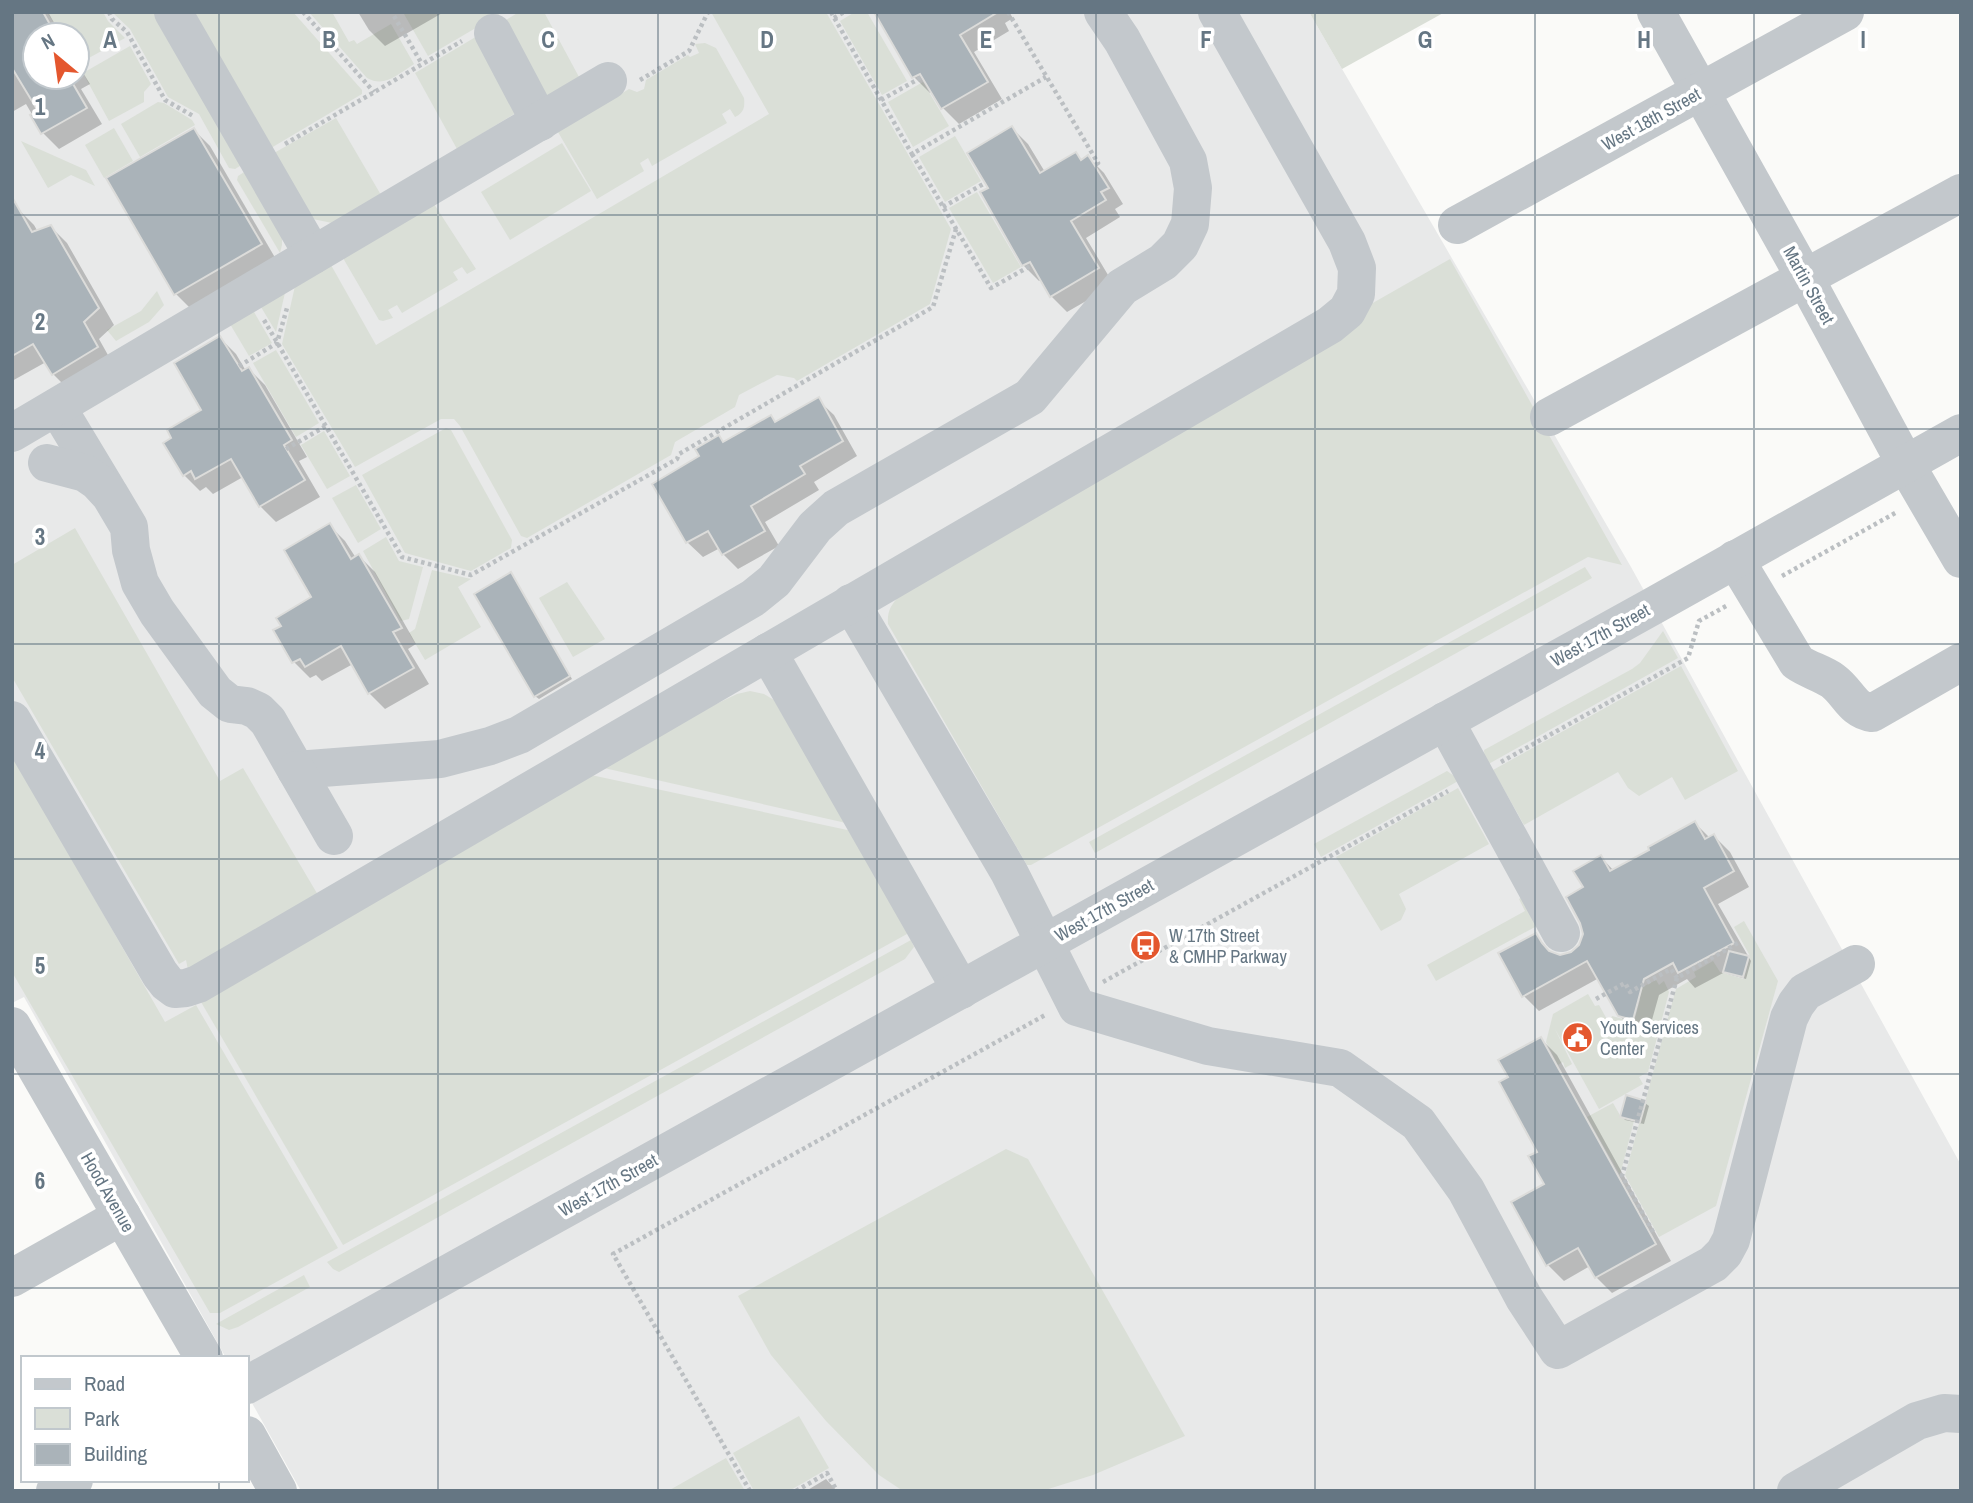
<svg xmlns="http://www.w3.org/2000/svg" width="1973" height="1503" font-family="'Archivo Narrow',sans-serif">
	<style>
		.built { fill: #e8e9e9; fill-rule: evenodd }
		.green { fill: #dadfd7 }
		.shadow { fill: #0003 }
		.building { fill: #aab3b9; stroke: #dcdcda; stroke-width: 2 }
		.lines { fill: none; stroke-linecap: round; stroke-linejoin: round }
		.path { stroke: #bbbfc2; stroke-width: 4.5; stroke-dasharray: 3.5 3.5; stroke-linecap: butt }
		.minor { stroke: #c3c8cc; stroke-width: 38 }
		.grid { fill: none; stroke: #657683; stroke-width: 2; stroke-opacity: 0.55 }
		.labels { text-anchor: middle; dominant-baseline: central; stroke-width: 7; stroke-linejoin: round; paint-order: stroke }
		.street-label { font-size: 18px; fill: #657683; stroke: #fff }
		.poi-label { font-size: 18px; fill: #657683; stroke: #fff; text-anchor: start }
		.grid-label { font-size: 23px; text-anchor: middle; font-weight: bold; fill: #657683; stroke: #fff; stroke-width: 7; stroke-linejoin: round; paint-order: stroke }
	</style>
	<rect width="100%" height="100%" fill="#fafaf8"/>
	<!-- built -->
	<path class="built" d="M12,12h1297l322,555 330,598v326h-1660l-54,-97v-36h-21l-202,-361 -12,6zM35,35h42v42h-42z"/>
	<!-- green -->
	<g class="green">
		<path d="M47,12h56l5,9 17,17 -47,26 -1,-29h-16z"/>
		<path d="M112,12h46l87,151 -10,6 -6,-1 -30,-54 -31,-17 -38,-68z"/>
		<path d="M187,12h106l69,78v4l-91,54z"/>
		<path d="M309,12h23l17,30 5,-2 3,4 34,-20 23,40c-16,10 -29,24 -47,14z"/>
		<path d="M408,12h95l-75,44 -24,-42z"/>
		<path d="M519,12h25l35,65 -32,21 -46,-75z"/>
		<path d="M711,12h115l125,217 -21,75 -133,77 -3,-3 -17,-3 -38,20 -4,12 -60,35 -4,13 -144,83 -6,-2 -61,-110 -6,-7h-13l-86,48 -73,-123 13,-58 36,-21 45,80 393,-231z"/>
		<path d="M855,12h12l40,69 -25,14 -42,-74z"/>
		<path d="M1309,12h136l-103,57z"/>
		<path d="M479,35l40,76 -62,38 -42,-76z"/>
		<path d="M705,43l11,5 28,50c1,9 0,15 -9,19l-5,-8 -8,5 5,9 -75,43 -4,-8 -8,5 4,8 -47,28 -39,-67 71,-43 8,3 7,-3 2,-9 42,-25 2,2 9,-4 -4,-9z"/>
		<path d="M130,46l21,38 -7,8v10l-35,19 -26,-48z"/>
		<path d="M923,82l26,44 -36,21 -25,-45z"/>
		<path d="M158,102l6,1 28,17 3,5 -55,32 -19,-33z"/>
		<path d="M336,118l45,77 -49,28 -19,-4 -39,-66z"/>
		<path d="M114,128l19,33 -29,17 -19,-33z"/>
		<path d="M955,136l26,45 -36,21 -26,-45z"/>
		<path d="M21,141l65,29 9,16 -24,-11 -23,13z"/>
		<path d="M562,143l29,48 -81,49 -29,-48z"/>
		<path d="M249,169l33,67v9l-2,8 -43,-73 1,-4z"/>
		<path d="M977,192l44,75 -28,16 -44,-75z"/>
		<path d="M434,204l42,65 -9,5 -5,-7 -9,5 5,8 -56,33 -5,-8 -9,5 5,8 -10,3 -4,-1 -36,-62z"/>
		<path d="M1450,259l172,306 -34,-8 -557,308h-4l-139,-241c-1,-13 3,-19 12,-29l471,-291z"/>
		<path d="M287,284l-11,48 -18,-30z"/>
		<path d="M157,291l7,14 -15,17 -33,19 -9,-11 34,-19z"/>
		<path d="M250,305l22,38 -23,13 -22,-37z"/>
		<path d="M276,350l43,73 -23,14 -43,-74z"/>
		<path d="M446,428l5,2 61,110 -1,8 -40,23 -66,-18 -43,-78z"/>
		<path d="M324,431l26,45 -23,13 -26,-44z"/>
		<path d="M356,485l25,44 -23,14 -26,-45z"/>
		<path d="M75,528l145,253 23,-13 75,127 -130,75 -2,-10 -7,4 -167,-287v-112z"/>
		<path d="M386,537l13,24 24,6 -14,52 -8,2 -38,-70z"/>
		<path d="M1585,567l7,11 -497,275 -6,-11z"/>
		<path d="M432,570l39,9 -13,8 23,40 -56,33 -16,-27 6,-4z"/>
		<path d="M567,582l38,57 -32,18 -34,-59z"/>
		<path d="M1663,631l15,27 -193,108 -1,-16 148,-81 8,-6z"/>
		<path d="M1681,666l57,105 -53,29 -13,-23 -33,19 -11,-8 -10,-16 -94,53 -31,-55z"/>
		<path d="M750,691l14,3 10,6 72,123 -242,-55 108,-62 25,-12z"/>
		<path d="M12,754l153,268 31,-17 142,243 -118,65h-10l-198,-341z"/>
		<path d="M1447,771l13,9 -139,77 -7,-13z"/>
		<path d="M591,775l261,56 56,99 -1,4 -564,311 -142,-243z"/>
		<path d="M1458,788l31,56 -90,50 7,15 -5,11 -20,11 -45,-74z"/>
		<path d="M1528,893l16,29 -108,59 -9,-16 98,-54 -6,-12z"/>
		<path d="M1744,921l34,60 -62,225 -57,31 -34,-62 51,-186 20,-12 -2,-5 19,-11 7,11 24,7 6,-23 -16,-29z"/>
		<path d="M911,940l3,7 -9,12 -566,313 -6,-3 -6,-7z"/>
		<path d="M1656,980l3,5 5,-4 5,11 -21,80 -9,5 4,7 -44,25 -44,-80 17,35 -7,4 -2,-6 -5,3 -12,-23 7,-28 35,-20 7,12 4,-1 10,18 3,-7 22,6 6,-22 -5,-9z"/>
		<path d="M1613,1103l8,14 13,4 -14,54 -33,-58z"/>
		<path d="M1006,1149l22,10 157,277 -92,39 -51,16h-139l-24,-16 -53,-54 -55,-66 -33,-59z"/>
		<path d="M304,1275l6,12 -72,40 -9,3 -13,-6z"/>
		<path d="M799,1416l30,52 -40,23h-35l-21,-38z"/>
		<path d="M726,1458l19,33h-77z"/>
	</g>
	<!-- shadow -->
	<g class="shadow">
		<path d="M12,12h36l13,23h-26v42h42v-14l13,21 -9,5 21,35 -43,25 -16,-16 -17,-29 -14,8z"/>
		<path d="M358,12h86l-59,34 -16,-16z"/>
		<path d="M876,12h133l4,6 -8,5 4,8 -35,21 28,47 -43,25 -16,-16 -10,-17 -3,2 -16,-16z"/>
		<path d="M1012,128l16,16 17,28 31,-18 6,7 6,-4 16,16 19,31 -8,5 5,8 -34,21 28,47 -47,27 -16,-16 -9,-16 -3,1 -16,-16 -33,-76z"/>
		<path d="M194,130l16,16 67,115 -85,49 -16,-16 -67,-115z"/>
		<path d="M18,209l16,16 4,7 13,-5 16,16 47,82 -15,14 14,25 -44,26 -16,-16 -7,-12 -34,19v-169z"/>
		<path d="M220,338l16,16 10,17 3,-2 16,16 42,72 -8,4 21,36 -44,25 -16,-16 -17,-29 -30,17 -7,-7 -6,4 -16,-16 20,-64z"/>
		<path d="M818,400l16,15 23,41 -43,26 5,8 -54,32 14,24 -41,23 -15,-15 -3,-6 -17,9 -16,-15 15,-85 17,-19 6,5 45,-26 6,6z"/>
		<path d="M329,525l16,16 11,17 3,-2 16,16 41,72 -8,5 21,35 -44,25 -16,-16 -16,-29 -31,17 -6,-6 -6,3 -16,-16 -19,-31 8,-5 30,-28z"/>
		<path d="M514,578l58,101 -33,20 -4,-3z"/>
		<path d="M1695,823l15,15 4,-2 16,16 19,35 -31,17 33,57 -5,18 -18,-5 -3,-2 -30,16 -8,-9 -28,16 -11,39 -13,-3 -16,-16 -20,-37 -60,33 -15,-15 12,-61 17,20 7,2 12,-3 9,-8 4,-12v-46l16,-31 13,14z"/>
		<path d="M1541,1039l16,16 114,206 -59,32 -16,-16 -6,-11 -26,15 -16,-16 -2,-80 -6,-33 -30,-74z"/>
		<path d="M1645,1103l4,3 -5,18 -19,-4 -3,-4z"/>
		<path d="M826,1479l11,12h-31z"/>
	</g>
	<!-- building -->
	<g class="building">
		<path d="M12,12h31l13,23h-21v42h34l18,31 -46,26 -11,-19 8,-4 -26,-43z"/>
		<path d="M874,12h124l-38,23 28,47 -47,27 -21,-35 -8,4z"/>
		<path d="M1012,126l28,47 36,-21 5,8 7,-5 21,33 -8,4 5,8 -35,21 28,47 -49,29 -20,-35 -8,4 -42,-74 8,-4 -21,-35z"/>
		<path d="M194,128l68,116 -88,51 -68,-117z"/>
		<path d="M12,197l20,35 19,-7 48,83 -15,14 14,25 -46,28 -19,-31 -21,12z"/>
		<path d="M220,336l22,35 7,-4 43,73 -8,5 21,35 -46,27 -28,-48 -36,20 -4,-8 -8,5 -20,-33 8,-5 -4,-8 34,-20 -27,-47z"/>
		<path d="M819,397l24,44 -43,25 5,8 -54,32 14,25 -43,24 -14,-24 -22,12 -34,-59 47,-28 -4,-7 24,-14 4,7 48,-27 4,7z"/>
		<path d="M330,523l21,36 8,-5 43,74 -9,4 21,36 -46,26 -27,-48 -36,21 -5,-8 -8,4 -19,-33 8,-4 -5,-8 35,-21 -27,-47z"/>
		<path d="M511,572l59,104 -36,21 -60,-103z"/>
		<path d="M1695,821l10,18 9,-5 20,37 -30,17 30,55 -56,30 -5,-10 -29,16 -11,41 -15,-4 -31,-55 -65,36 -24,-44 38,-20 6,10 7,8 11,4 11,-3 8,-7 4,-11 -3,-11 -14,-26 17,-10 -10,-16 28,-16 9,16 39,-21 -1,-3z"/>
		<path d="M1729,951l20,5 -6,21 -20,-5z"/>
		<path d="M1541,1037l115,207 -61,34 -17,-30 -32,18 -35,-64 33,-18 -16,-28 9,-4 -38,-70 9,-5 -10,-17z"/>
		<path d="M1626,1095l20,6 -6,21 -20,-5z"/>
	</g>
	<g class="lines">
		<!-- path -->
		<g class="path">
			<path d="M109,12l3,7 15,13 38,68 30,17"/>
			<path d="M303,12l71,80"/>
			<path d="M831,12l81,142 134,-77"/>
			<path d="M1008,12l90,151 -3,2"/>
			<path d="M394,16l28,48"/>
			<path d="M834,18l10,-6"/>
			<path d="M640,80l49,-29 19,-39"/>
			<path d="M881,100l41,-23"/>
			<path d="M285,144l177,-103"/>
			<path d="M912,154l79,134 41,-23"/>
			<path d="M943,207l42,-24"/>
			<path d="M264,320l138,237 69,18 206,-116 2,-5 254,-147 23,-78"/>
			<path d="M239,366l38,-23 10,-35"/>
			<path d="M286,449l40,-23"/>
			<path d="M1782,576l115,-64"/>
			<path d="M1501,762l187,-104 11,-37 29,-16"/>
			<path d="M1103,982l345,-191"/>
			<path d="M1596,999l29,-16 5,9 41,-23 6,9"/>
			<path d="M1653,1232l-31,-56 55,-198 61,-35"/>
			<path d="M750,1491l-137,-237 434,-240"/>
			<path d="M796,1491l31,-18 10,18"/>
		</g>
		<!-- minor -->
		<g class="minor">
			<path d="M173,12l140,243"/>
			<path d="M1656,12l149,266 100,185 56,96"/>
			<path d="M493,33l47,89"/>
			<path d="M1457,225l388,-213"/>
			<path d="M57,407l50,83"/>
			<path d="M1549,417l412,-224"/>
			<path d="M12,433l596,-352"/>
			<path d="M47,463l38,10 13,9 12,13 19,32 2,23 9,33 17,29 58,80 15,12 17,2 11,5 10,10 28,49 144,-11 50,-13 29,-11 234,-137 21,-17 41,-54 21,-19 194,-111 92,-110 41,-25 17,-17 10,-21 3,-36 -5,-27 -66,-121 -19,-28"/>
			<path d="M1735,559l62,103c11,8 25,11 36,19 15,11 20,30 39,32l89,-51"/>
			<path d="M851,603l158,269 68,135 131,39 132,22 78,55 48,67 58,108 34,52 155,-86 11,-11 7,-13 58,-222 7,-14 9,-12 51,-28"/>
			<path d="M768,652l193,338"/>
			<path d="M12,720l148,254 7,9 8,6 11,-1 12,-4 1132,-659 17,-14 9,-17 1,-26 -10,-26 -130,-230"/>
			<path d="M1445,721l116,212"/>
			<path d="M296,770l38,66"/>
			<path d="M12,1026l192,332"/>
			<path d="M12,1278l110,-62"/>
			<path d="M247,1385l1406,-779 308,-173"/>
			<path d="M247,1435l31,56"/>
			<path d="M55,1491l19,-11"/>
			<path d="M1796,1491l121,-70 27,-8 17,1"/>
		</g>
	</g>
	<!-- grid -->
	<path class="grid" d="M219,12v1346M438,12v1479M658,12v1479M877,12v1479M1096,12v1479M1315,12v1479M1535,12v1479M1754,12v1479M12,215h1949M12,429h1949M12,644h1949M12,859h1949M12,1074h1949M12,1288h1949M219,1480v11"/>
	<!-- icons -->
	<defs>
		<symbol id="bus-disc" viewBox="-11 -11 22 22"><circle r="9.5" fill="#e4572e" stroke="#fff"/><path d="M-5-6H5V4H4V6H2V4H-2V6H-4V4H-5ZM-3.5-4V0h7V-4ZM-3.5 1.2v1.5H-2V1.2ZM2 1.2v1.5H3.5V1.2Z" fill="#fff"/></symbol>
		<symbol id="civic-disc" viewBox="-11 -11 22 22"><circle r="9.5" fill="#e4572e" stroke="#fff"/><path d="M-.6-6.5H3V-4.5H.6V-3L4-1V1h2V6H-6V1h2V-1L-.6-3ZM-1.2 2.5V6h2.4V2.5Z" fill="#fff"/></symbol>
	</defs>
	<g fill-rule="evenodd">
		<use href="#bus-disc" x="1128" y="928" width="35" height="35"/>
		<use href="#civic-disc" x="1560" y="1020" width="35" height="35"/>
	</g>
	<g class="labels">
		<!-- street labels -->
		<g class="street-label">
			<text transform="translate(1651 119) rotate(-29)">West 18th Street</text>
			<text transform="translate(1809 285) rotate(61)">Martin Street</text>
			<text transform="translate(1600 635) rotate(-29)">West 17th Street</text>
			<text transform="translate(1104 910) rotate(-29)">West 17th Street</text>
			<text transform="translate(608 1185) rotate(-29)">West 17th Street</text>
			<text transform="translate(108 1192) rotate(60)">Hood Avenue</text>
		</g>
		<!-- poi labels -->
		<g class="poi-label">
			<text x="1169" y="935">W 17th Street<tspan x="1169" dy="21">&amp; CMHP Parkway</tspan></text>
			<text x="1600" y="1027">Youth Services<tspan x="1600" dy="21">Center</tspan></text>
		</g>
	</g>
	<g class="grid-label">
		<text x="110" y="48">A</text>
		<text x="329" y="48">B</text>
		<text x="548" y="48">C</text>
		<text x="767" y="48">D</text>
		<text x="986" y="48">E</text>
		<text x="1206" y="48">F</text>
		<text x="1425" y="48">G</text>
		<text x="1644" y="48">H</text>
		<text x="1863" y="48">I</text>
		<text x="40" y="115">1</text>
		<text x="40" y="330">2</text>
		<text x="40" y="545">3</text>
		<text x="40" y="759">4</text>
		<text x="40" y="974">5</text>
		<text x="40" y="1189">6</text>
	</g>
	<!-- border -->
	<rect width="1973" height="1503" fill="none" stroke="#657683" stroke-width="28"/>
	<!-- legend -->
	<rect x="21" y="1356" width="228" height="126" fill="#ffffff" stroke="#c1c8cd" stroke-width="2"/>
	<rect x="35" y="1379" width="35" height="10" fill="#c3c8cc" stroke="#c1c8cd" stroke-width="2"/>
	<text x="84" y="1391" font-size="21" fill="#657683">Road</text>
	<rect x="35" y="1408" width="35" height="21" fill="#dadfd7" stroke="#c1c8cd" stroke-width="2"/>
	<text x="84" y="1426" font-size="21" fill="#657683">Park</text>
	<rect x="35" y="1444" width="35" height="21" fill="#aab3b9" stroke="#c1c8cd" stroke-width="2"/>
	<text x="84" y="1461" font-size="21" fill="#657683">Building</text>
	<!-- north arrow -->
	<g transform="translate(56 56) rotate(331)"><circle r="33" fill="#ffffff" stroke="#c1c8cd" stroke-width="2"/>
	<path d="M0-5L12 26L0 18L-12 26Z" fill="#e4572e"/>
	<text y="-10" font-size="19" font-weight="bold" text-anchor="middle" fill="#657683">N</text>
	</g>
</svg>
